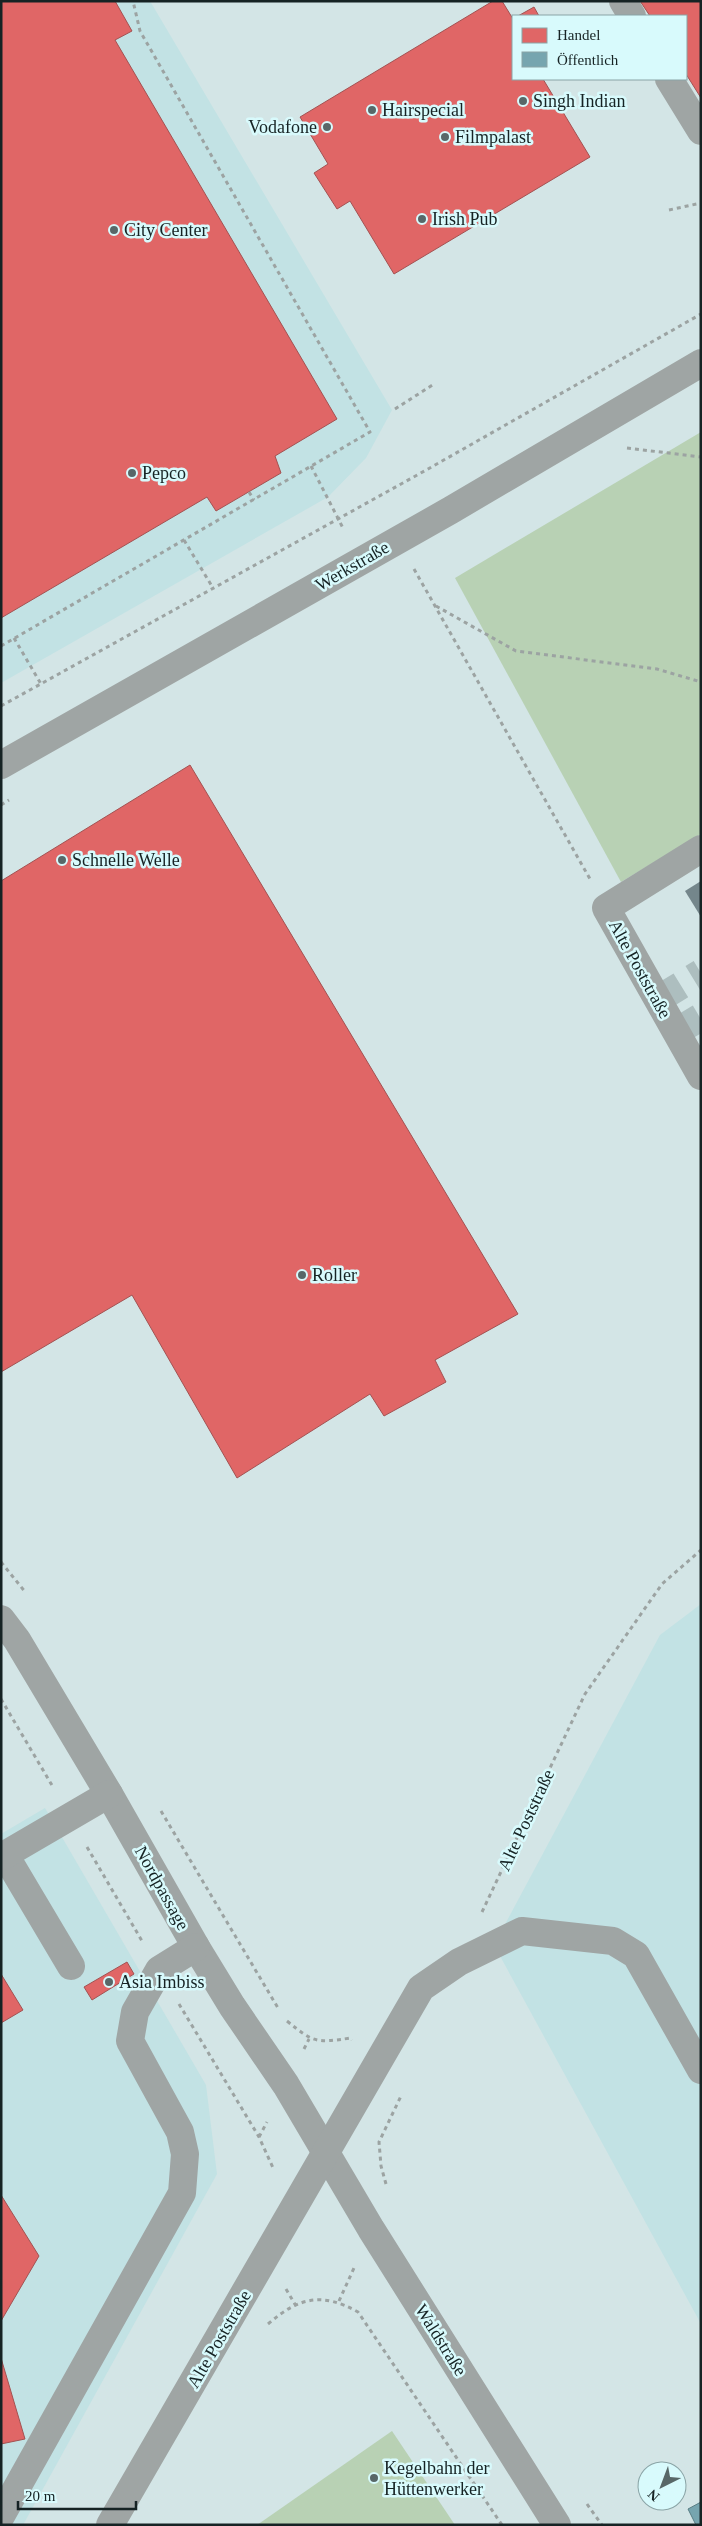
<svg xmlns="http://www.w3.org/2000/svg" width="702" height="2526" font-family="'Times New Roman',serif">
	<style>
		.built { fill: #c2e2e4 }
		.green { fill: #b8d1b4 }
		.shops { fill: #e06666; stroke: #a35252 }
		.public { fill: #76a5af; stroke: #597e85 }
		.building { fill: #74868b }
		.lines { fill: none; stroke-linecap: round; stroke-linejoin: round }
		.minor-tunnel { stroke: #adbebf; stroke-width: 28; stroke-dasharray: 28 14; stroke-linecap: butt }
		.path { stroke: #9ca3a2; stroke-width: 3; stroke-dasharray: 4 4; stroke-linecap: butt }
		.minor { stroke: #9fa5a4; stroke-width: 28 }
		.poi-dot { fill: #586768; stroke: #d8fafc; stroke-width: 2 }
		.labels { text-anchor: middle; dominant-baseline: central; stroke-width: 5; stroke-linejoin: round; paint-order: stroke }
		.poi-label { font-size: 18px; fill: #162324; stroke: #d8fafc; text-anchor: start }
		.street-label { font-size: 18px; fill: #162324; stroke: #d8fafc }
	</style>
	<rect width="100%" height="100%" fill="#d3e5e6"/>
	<!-- built -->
	<g class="built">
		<path d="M1,1h149l242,409 -26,48 -38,39 -327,186z"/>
		<path d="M701,1604v720l-207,-379 166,-310z"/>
		<path d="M45,1808l161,277 11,89 -194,351h-22v-691z"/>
	</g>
	<!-- green -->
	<g class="green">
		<path d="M701,432v402l-80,48 -166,-304z"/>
		<path d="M392,2431l63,94h-198z"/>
	</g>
	<!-- shops -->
	<g class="shops">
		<path d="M1,1h114l17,30 -17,9 222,379 -62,37 6,17 -65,38 -9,-14 -206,121z"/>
		<path d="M493,1h9l11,18v60h30l47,78 -196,117 -44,-73 -13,8 -23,-36 14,-9 -28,-47z"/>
		<path d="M640,1h61v97l-15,-24v-58h-36z"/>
		<path d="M534,7l5,9h-21z"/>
		<path d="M190,765l328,549 -83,46 11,22 -62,34 -14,-22 -133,84 -105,-183 -131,77v-491z"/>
		<path d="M127,1962l7,12 -42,26 -8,-13z"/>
		<path d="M1,1974l22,36 -22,13z"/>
		<path d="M1,2195l38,61 -38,65z"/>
		<path d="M1,2358l24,81 -24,5z"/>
	</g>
	<!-- public -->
	<path class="public" d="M701,2502v23h-5l-8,-16z"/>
	<!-- building -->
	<path class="building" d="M701,881v36l-16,-26z"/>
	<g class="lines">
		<!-- minor-tunnel -->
		<g class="minor-tunnel">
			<path d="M657,1000l44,-27"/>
			<path d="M676,1032l25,-15"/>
		</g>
		<!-- path -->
		<g class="path">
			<path d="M669,210l32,-7"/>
			<path d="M395,409l39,-25"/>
			<path d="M627,448l74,9"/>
			<path d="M311,466l33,64"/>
			<path d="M249,492l5,8"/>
			<path d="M184,540l29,48"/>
			<path d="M414,569l176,310"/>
			<path d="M436,606l80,45 141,18 44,13"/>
			<path d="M14,638l27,46"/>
			<path d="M1,646l369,-214 -230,-401 -7,-30"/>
			<path d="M1,706l427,-237 273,-155"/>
			<path d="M1,805l8,-5"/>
			<path d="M1,1562l25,31"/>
			<path d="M1,1699l52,88"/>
			<path d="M161,1811l117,197"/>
			<path d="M87,1847l55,94"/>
			<path d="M482,1912l103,-218 77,-110 39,-34"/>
			<path d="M179,2004l80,133 15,33"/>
			<path d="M287,2021c27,22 29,22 64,17l1,2"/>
			<path d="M304,2049l5,-10"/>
			<path d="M259,2137l8,-15"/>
			<path d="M386,2184l-5,-18 -2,-24 22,-46"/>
			<path d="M286,2289l10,17"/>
			<path d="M339,2301l15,-33"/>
			<path d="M268,2324c31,-27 54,-32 90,-12l144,213"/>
			<path d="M587,2504l15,21"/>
		</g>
		<!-- minor -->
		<g class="minor">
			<path d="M623,1l9,15"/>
			<path d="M669,79l32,52"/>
			<path d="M1,765l450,-255 250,-147"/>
			<path d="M701,849l-95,59 95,168"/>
			<path d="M1,1619l16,21 92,154 87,153 36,59 54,79 85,144 186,296"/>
			<path d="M5,1855l66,111"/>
			<path d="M1,1857l108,-63"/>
			<path d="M1,2516l181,-323 3,-39 -5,-22 -50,-91 5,-29 24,-42 37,-23"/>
			<path d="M110,2525l311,-537 38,-26 63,-31 91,10 23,14 65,115"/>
		</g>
	</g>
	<!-- markers -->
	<g class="poi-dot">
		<circle cx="523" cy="101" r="5"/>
		<circle cx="372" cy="110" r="5"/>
		<circle cx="327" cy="127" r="5"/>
		<circle cx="445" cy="137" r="5"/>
		<circle cx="422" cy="219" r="5"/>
		<circle cx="114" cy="230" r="5"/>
		<circle cx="132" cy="473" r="5"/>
		<circle cx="62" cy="860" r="5"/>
		<circle cx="302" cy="1275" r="5"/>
		<circle cx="109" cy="1982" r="5"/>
		<circle cx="374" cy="2478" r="5"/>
	</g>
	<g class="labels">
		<!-- poi labels -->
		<g class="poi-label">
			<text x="533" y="101">Singh Indian</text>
			<text x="382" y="110">Hairspecial</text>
			<text x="317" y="127" text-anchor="end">Vodafone</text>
			<text x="455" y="137">Filmpalast</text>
			<text x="432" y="219">Irish Pub</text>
			<text x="124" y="230">City Center</text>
			<text x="142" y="473">Pepco</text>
			<text x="72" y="860">Schnelle Welle</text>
			<text x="312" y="1275">Roller</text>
			<text x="119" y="1982">Asia Imbiss</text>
			<text x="384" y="2468">Kegelbahn der<tspan x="384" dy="21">Hüttenwerker</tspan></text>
		</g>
		<!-- street labels -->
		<g class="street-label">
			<text transform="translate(352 566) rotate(-30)">Werkstraße</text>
			<text transform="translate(640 969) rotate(61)">Alte Poststraße</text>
			<text transform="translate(526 1820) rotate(-65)">Alte Poststraße</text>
			<text transform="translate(162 1888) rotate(61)">Nordpassage</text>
			<text transform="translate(219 2339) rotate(-60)">Alte Poststraße</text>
			<text transform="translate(441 2340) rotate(58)">Waldstraße</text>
		</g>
	</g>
	<!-- border -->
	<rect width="702" height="2526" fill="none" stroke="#162324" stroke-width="5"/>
	<!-- legend -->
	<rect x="512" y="15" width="175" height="65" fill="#d8fafc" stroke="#8aa4a6"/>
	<rect x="522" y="28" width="25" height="15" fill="#e06666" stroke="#8aa4a6"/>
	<text x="557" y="40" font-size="15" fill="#162324">Handel</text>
	<rect x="522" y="52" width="25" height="15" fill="#76a5af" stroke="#8aa4a6"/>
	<text x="557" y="65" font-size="15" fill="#162324">Öffentlich</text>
	<!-- north arrow -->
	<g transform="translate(662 2486) rotate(222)"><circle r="24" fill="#d8fafc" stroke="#8aa4a6"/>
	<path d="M0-4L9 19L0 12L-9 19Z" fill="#586768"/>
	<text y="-8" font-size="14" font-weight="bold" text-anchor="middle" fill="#162324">N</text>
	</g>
	<!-- scale -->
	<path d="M18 2501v8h118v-8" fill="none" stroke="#162324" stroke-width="2.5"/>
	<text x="25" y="2501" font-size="15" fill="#162324" stroke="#d8fafc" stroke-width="4" paint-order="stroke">20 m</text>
</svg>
